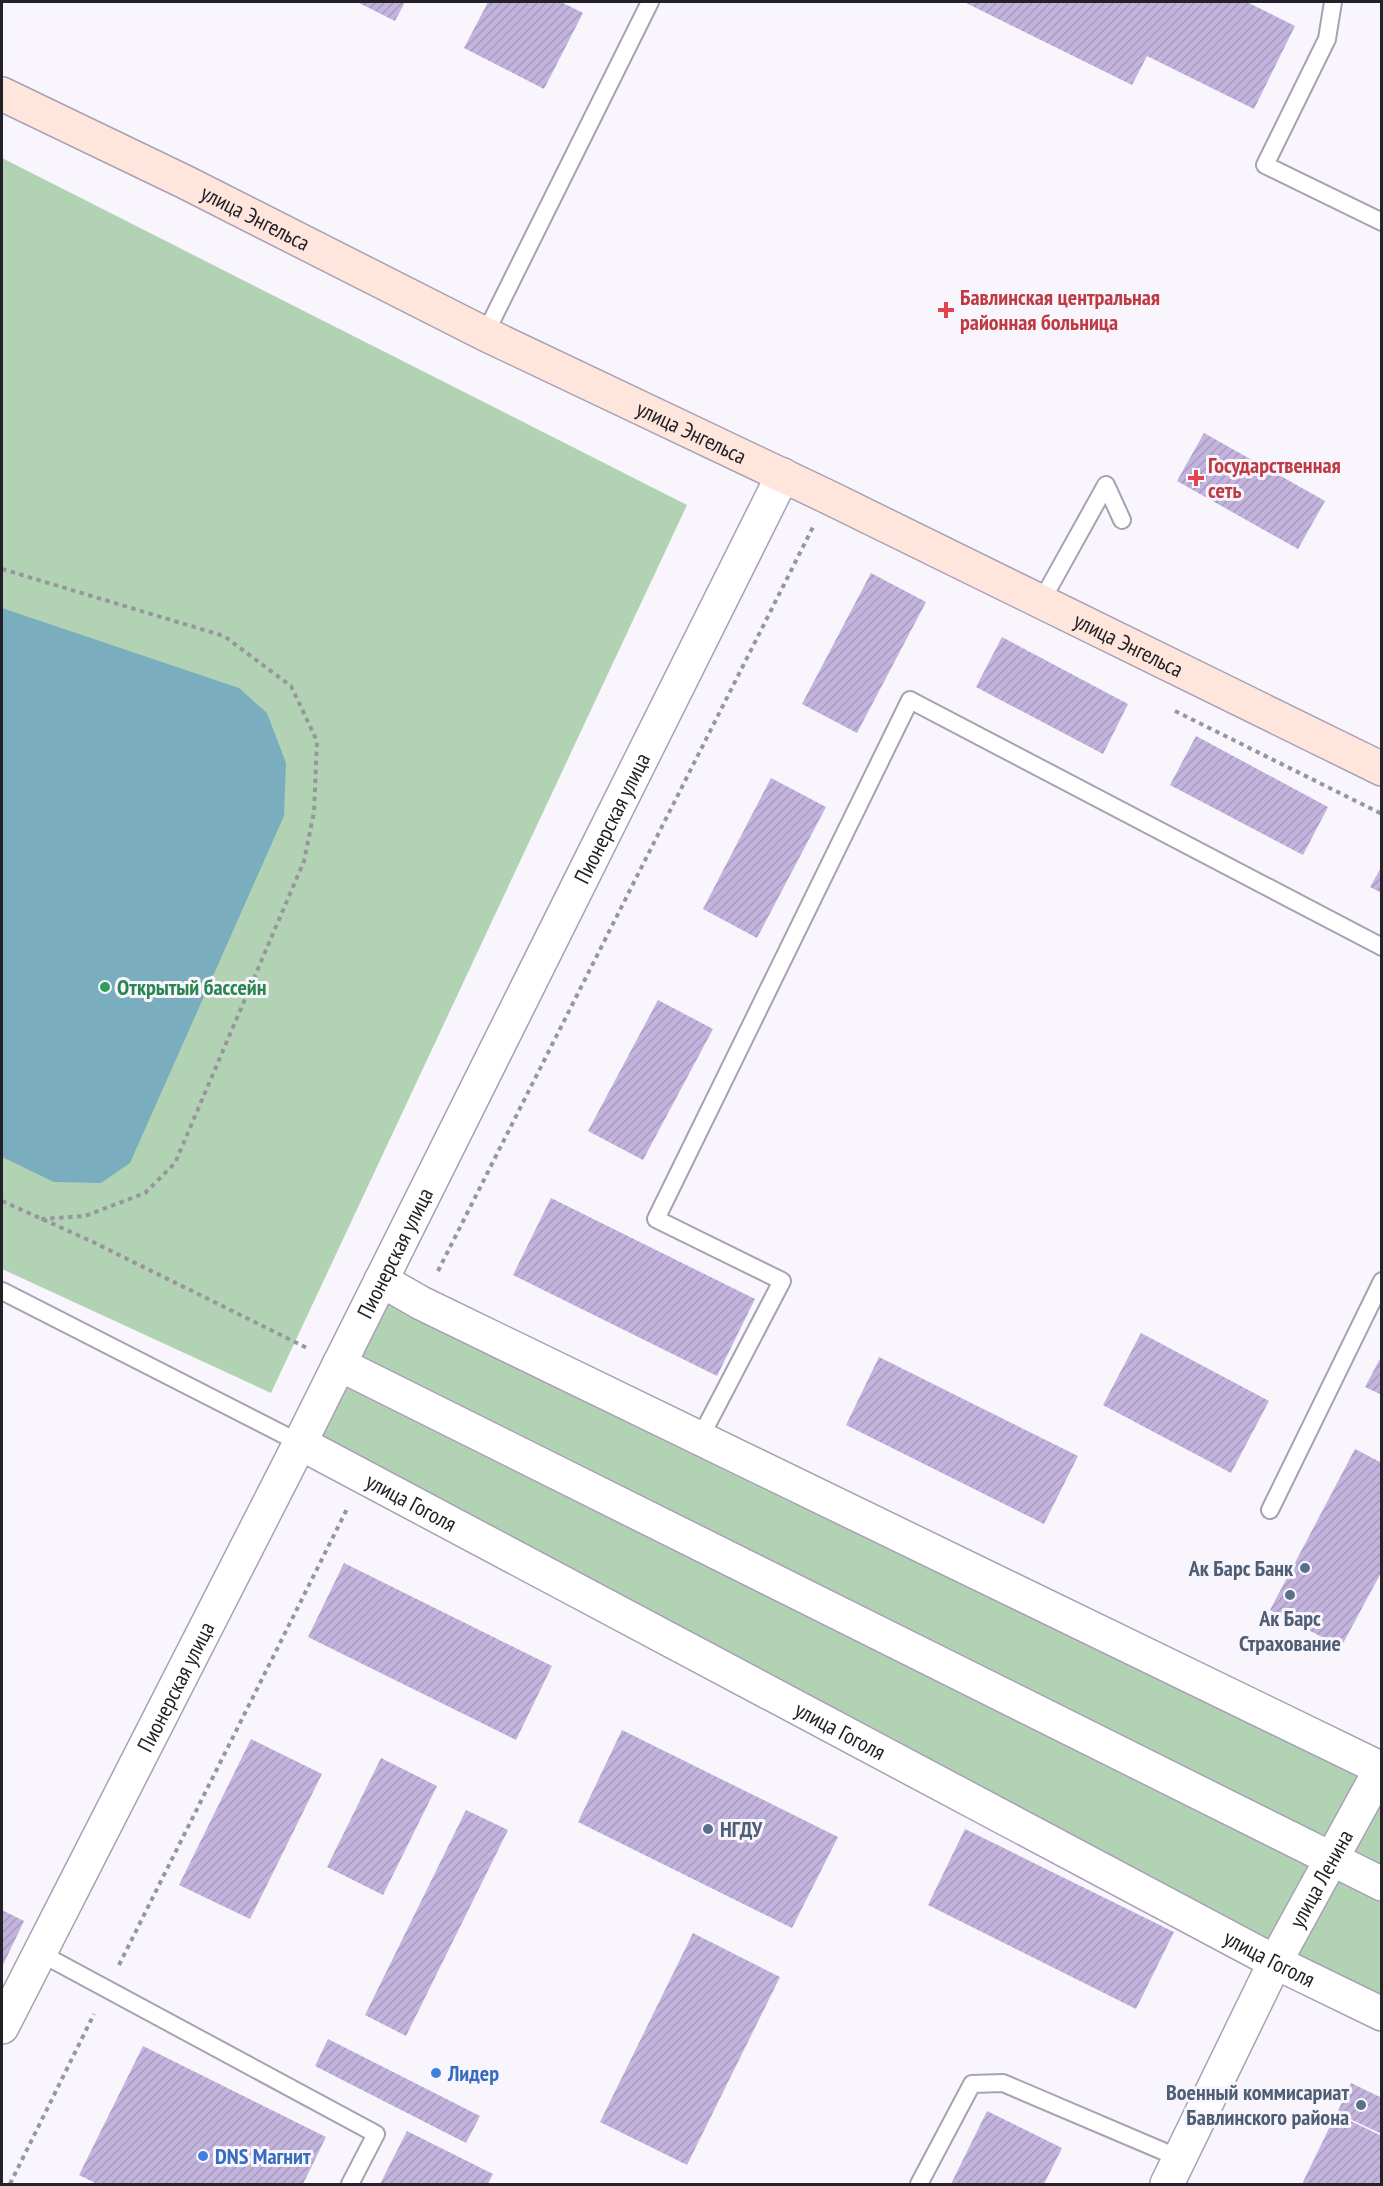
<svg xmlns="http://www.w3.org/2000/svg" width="1383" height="2186" font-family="'PT Sans Narrow',sans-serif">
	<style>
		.green { fill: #b2d3b3 }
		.water { fill: #7aaebf }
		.building { fill: url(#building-hatch) }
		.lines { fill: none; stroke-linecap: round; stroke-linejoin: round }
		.lane-casing { stroke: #a8a1b5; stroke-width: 20 }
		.street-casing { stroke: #a8a1b5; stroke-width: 36 }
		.secondary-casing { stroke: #a8a1b5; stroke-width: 36 }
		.path { stroke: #98969d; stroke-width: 4; stroke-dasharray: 4.5 4.5; stroke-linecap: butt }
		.lane { stroke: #fff; stroke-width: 16 }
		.street { stroke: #fff; stroke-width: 33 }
		.secondary { stroke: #fee6dc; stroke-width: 33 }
		.health-dot { fill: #e0444e; stroke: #f8f5fd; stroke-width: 2 }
		.leisure-dot { fill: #2e9e5b; stroke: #f8f5fd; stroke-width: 2 }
		.service-dot { fill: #5c6f8a; stroke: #f8f5fd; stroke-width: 2 }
		.shop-dot { fill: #3f7fe0; stroke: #f8f5fd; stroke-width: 2 }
		.labels { text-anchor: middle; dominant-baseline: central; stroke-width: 6; stroke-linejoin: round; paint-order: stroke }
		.street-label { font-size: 22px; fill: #232128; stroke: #f8f5fd }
		.health-label { font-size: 22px; font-weight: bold; fill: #be3a42; stroke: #f8f5fd; text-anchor: start }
		.leisure-label { font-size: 22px; font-weight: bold; fill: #27864d; stroke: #f8f5fd; text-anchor: start }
		.service-label { font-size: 22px; font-weight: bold; fill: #4e5e75; stroke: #f8f5fd; text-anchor: end }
		.shop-label { font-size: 22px; font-weight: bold; fill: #366cbe; stroke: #f8f5fd; text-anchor: start }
	</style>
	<defs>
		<pattern id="building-hatch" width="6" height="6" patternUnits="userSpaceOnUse" patternTransform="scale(1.5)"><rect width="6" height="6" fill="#c3b4dd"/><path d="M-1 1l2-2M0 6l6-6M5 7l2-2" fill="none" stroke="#a79abe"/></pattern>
	</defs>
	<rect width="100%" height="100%" fill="#f8f5fd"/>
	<!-- green -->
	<g class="green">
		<path d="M2,158l685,347 -416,888 -269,-124z"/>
		<path d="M381,1280l1000,489v245l-1081,-571z"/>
	</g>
	<!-- water -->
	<path class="water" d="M2,608l237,80 28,25 19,50 -2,53 -154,347 -29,20 -47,-1 -52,-25z"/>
	<!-- building -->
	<g class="building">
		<path d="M357,2h48l-10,19z"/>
		<path d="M488,2h73l22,11 -39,76 -80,-41z"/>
		<path d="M964,2h283l48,24 -41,83 -107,-53 -15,29z"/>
		<path d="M1204,433l121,68 -27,48 -121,-68z"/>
		<path d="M871,573l55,29 -69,131 -55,-29z"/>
		<path d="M1002,637l126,67 -25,50 -127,-67z"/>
		<path d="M1196,736l132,71 -25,48 -133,-70z"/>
		<path d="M771,778l55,29 -69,131 -54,-29z"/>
		<path d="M1382,866v27l-12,-6z"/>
		<path d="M658,1000l55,29 -70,131 -55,-29z"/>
		<path d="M551,1198l204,101 -38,77 -204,-101z"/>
		<path d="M1141,1333l128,68 -38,72 -128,-68z"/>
		<path d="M1382,1355v40l-17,-8z"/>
		<path d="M879,1357l199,99 -34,68 -198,-99z"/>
		<path d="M1355,1449l27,14v108l-41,76 -71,-37z"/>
		<path d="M344,1563l208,103 -36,74 -208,-103z"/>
		<path d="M622,1730l216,107 -46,91 -214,-106z"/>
		<path d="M251,1739l71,35 -72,145 -71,-34z"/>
		<path d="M381,1758l56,28 -54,109 -56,-28z"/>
		<path d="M466,1810l42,20 -102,206 -41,-21z"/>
		<path d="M965,1829l209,103 -38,77 -208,-104z"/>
		<path d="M2,1910l22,11 -22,46z"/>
		<path d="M693,1933l87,44 -93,188 -87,-43z"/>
		<path d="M328,2039l152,77 -14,27 -151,-77z"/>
		<path d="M143,2046l183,91 -23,47h-206l-18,-9z"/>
		<path d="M1351,2083l31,15v36l-45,-21z"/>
		<path d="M987,2111l75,37 -18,36h-93z"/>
		<path d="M1336,2114l46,22v48h-80z"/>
		<path d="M407,2131l86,43 -5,10h-108z"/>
	</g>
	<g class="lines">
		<defs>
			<g id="lane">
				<path d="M1333,2l-6,37 -62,126 117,57"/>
				<path d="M485,334l165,-332"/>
				<path d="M1041,602l65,-117 16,35"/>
				<path d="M2,1291l298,152"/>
				<path d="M700,1438l82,-157 -126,-62 254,-519 472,247"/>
				<path d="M1270,1510l112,-229"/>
				<path d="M40,1953l336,181 -26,50"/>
				<path d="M919,2184l53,-100 31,-1 176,75"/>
			</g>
			<g id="street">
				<path d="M381,1280l40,23 961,466"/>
				<path d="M339,1364l1043,520"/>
				<path id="s1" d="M300,1443l975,519 107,52"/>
				<path id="s2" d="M2,2027l298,-584 483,-968"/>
				<path id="s3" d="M1167,2184l108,-222 107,-195"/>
			</g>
			<g id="secondary">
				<path id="s4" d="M2,94l183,88 300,152 343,163 554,272"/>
			</g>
		</defs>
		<!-- lane casing -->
		<use href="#lane" class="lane-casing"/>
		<!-- street casing -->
		<use href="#street" class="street-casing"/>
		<!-- secondary casing -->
		<use href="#secondary" class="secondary-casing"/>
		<!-- path -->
		<g class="path">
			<path d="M2,569l222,67 67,50 26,55 -3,71 -10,49 -129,302 -30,30 -60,23 -44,3"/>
			<path d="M1175,711l207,103"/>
			<path d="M2,1201l91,41 216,107"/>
			<path d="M438,1271l375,-744"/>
			<path d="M119,1965l229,-458"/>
			<path d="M10,2184l84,-170"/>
		</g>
		<!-- lane -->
		<use href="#lane" class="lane"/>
		<!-- street -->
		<use href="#street" class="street"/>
		<!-- secondary -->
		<use href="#secondary" class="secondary"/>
	</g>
	<!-- markers -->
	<g class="health-dot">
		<path d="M943 301h6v6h6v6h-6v6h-6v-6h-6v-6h6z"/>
		<path d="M1193 469h6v6h6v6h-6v6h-6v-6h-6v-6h6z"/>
	</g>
	<circle class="leisure-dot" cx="105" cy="987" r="6"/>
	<g class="service-dot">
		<circle cx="1305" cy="1568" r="6"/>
		<circle cx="1290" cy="1595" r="6"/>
		<circle cx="708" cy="1829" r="6"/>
		<circle cx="1361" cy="2105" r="6"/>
	</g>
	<g class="shop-dot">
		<circle cx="436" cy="2073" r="6"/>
		<circle cx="203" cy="2156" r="6"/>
	</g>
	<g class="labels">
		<!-- street labels -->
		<g class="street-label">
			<text stroke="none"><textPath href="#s4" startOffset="282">улица Энгельса</textPath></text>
			<text stroke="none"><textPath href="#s4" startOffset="768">улица Энгельса</textPath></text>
			<text stroke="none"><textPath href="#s4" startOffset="1254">улица Энгельса</textPath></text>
			<text stroke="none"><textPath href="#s2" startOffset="1354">Пионерская улица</textPath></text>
			<text stroke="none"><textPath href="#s2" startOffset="868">Пионерская улица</textPath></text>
			<text stroke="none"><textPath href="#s1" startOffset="126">улица Гоголя</textPath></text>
			<text stroke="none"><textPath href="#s2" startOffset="382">Пионерская улица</textPath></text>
			<text stroke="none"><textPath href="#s1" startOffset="612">улица Гоголя</textPath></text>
			<text stroke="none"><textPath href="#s3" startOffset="342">улица Ленина</textPath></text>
			<text stroke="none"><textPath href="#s1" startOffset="1098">улица Гоголя</textPath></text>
		</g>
		<!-- health labels -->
		<g class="health-label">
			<text x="960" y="297">Бавлинская центральная<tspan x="960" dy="25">районная больница</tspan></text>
			<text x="1208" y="465">Государственная<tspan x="1208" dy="25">сеть</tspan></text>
		</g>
		<!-- leisure labels -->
		<g class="leisure-label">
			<text x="117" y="987">Открытый бассейн</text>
		</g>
		<!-- service labels -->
		<g class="service-label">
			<text x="1293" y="1568">Ак Барс Банк</text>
			<text x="1290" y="1618" text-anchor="middle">Ак Барс<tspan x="1290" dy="25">Страхование</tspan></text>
			<text x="720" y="1829" text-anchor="start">НГДУ</text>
			<text x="1349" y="2092">Военный коммисариат<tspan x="1349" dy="25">Бавлинского района</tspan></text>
		</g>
		<!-- shop labels -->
		<g class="shop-label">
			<text x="448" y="2073">Лидер</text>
			<text x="215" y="2156">DNS Магнит</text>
		</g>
	</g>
	<!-- border -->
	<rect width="1383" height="2186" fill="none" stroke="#232128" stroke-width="6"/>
</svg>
